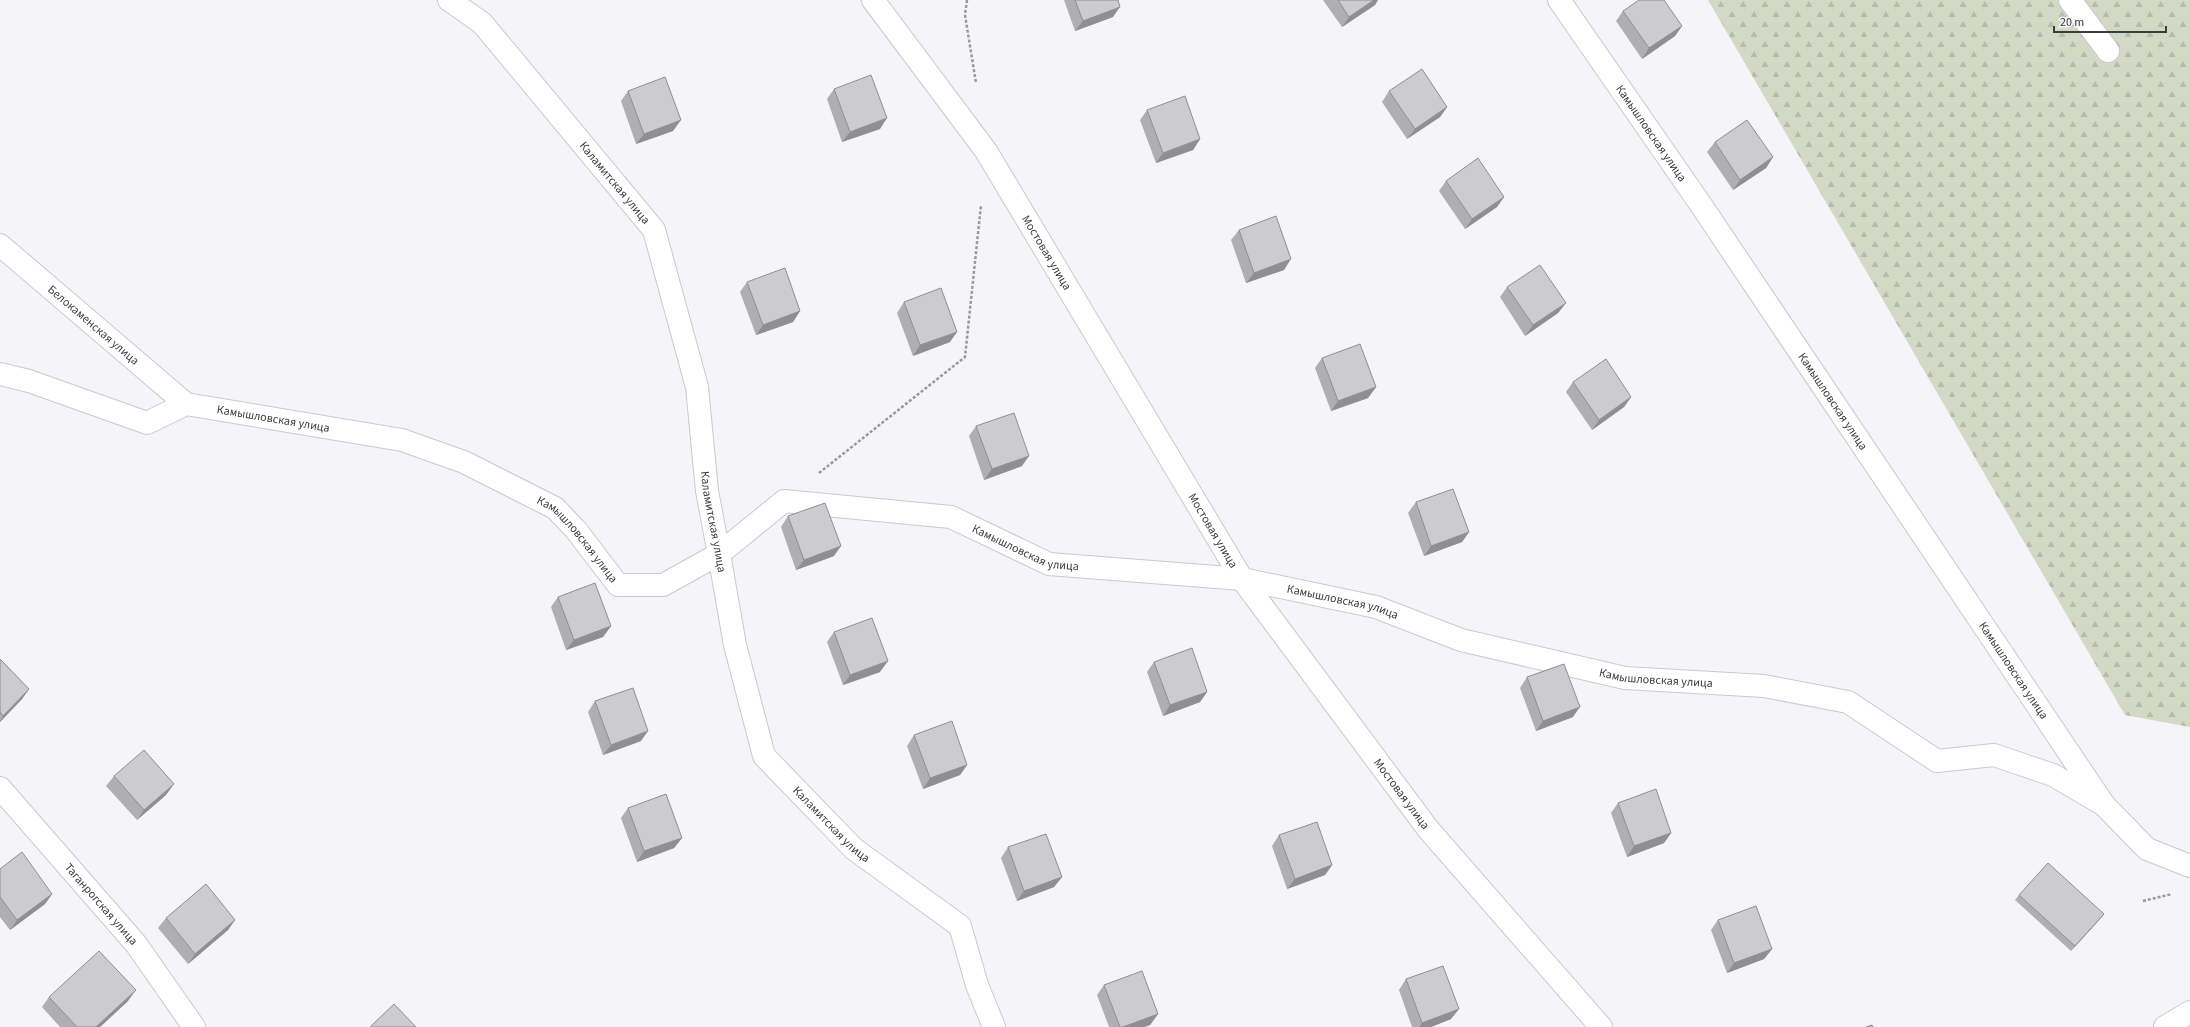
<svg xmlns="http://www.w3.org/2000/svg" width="2190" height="1027" font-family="'Source Sans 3',sans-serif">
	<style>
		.forest { fill: url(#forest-firs) }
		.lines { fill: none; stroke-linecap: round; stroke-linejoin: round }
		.service-casing { stroke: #cac9ce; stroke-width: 24 }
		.minor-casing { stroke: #cac9ce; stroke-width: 24 }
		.path { stroke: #99989c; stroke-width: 2.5; stroke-dasharray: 3 2; stroke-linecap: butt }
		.service { stroke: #fff; stroke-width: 22 }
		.minor { stroke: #fff; stroke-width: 22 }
		.wall { fill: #afafb3 }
		.shaded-wall { fill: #8f8e92 }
		.building { fill: #cccbd0; stroke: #8f8e92 }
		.labels { text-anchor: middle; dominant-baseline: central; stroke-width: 3; stroke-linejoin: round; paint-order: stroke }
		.street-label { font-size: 12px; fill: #3c3b3d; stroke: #f4f4f9 }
	</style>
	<defs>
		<pattern id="forest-firs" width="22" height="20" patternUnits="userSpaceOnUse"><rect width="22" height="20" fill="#d3d9c5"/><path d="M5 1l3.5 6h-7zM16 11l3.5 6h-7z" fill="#b6bbaa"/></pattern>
	</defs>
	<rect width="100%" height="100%" fill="#f4f4f9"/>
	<!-- forest -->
	<path class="forest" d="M1708,0h482v727l-65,-12z"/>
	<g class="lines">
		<defs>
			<g id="service">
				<path id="s1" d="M1559,0l142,205 403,600 43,44 43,17"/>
				<path id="s2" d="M0,374l29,7 118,42 39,-19 216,36 62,22 91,46 21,22 42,55h45l56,-31 65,-53 167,16 98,47 193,15 134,28 85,33 164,38 139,8 84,16 89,59 57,-6 59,20 51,30"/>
			</g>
			<g id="minor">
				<path id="s3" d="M449,0l33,23 172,207 43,157 10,104 12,63 16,91 29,111 90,93 106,77 17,59 17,42"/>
				<path id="s4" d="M873,0l113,151 256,428 186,250 173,198"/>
				<path d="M2070,0l38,51"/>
				<path id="s5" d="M0,245l186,159"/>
				<path id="s6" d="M0,788l136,156 58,83"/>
				<path d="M2165,1027l25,-15"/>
			</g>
		</defs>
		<!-- service casing -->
		<use href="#service" class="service-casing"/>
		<!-- minor casing -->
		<use href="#minor" class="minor-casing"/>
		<!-- path -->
		<g class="path">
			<path d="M967,0l-2,15 11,68"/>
			<path d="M819,473l146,-116 16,-152"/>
			<path d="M2143,901l29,-7"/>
		</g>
		<!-- service -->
		<use href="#service" class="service"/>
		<!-- minor -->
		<use href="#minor" class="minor"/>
	</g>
	<!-- wall -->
	<g class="wall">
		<path d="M1064,0h54l-5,17 -38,14z"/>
		<path d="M1323,0h55l-3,5 -33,22z"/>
		<path d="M1623,11l59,15 -7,10 -33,23 -26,-38z"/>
		<path d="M834,89l46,40 -38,13 -15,-43z"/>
		<path d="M628,91l45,40 -37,13 -15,-43z"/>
		<path d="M1389,91l58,16 -7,10 -33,22 -25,-37z"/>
		<path d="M1147,110l53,29 -7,11 -37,13 -16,-43z"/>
		<path d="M1715,142l58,15 -7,11 -33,22 -26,-38z"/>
		<path d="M1446,181l58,16 -7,10 -32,22 -26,-38z"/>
		<path d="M1239,230l45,40 -38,13 -15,-43z"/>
		<path d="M747,282l53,29 -7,11 -37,13 -16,-43z"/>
		<path d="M1507,287l59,16 -8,10 -33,23 -25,-39z"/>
		<path d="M904,302l46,40 -37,14 -16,-43z"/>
		<path d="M1322,358l54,29 -8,11 -37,13 -16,-43z"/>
		<path d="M1573,382l58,15 -7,10 -32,23 -26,-38z"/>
		<path d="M976,426l46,40 -38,14 -15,-44z"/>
		<path d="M1416,502l53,30 -7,10 -38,14 -16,-43z"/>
		<path d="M788,516l46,40 -38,14 -15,-43z"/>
		<path d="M558,597l53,29 -8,11 -37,13 -15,-43z"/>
		<path d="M834,632l46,40 -37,13 -16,-43z"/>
		<path d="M0,659l29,30 -7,10 -22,23z"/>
		<path d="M1154,662l53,30 -7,10 -37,14 -16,-44z"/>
		<path d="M1527,677l46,40 -37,14 -16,-43z"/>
		<path d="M595,701l46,40 -38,14 -15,-43z"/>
		<path d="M914,735l53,30 -7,10 -37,14 -16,-43z"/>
		<path d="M114,776l52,19 -29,25 -31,-34z"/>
		<path d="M1618,803l53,30 -7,10 -37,14 -16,-44z"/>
		<path d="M628,808l54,30 -8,10 -37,14 -16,-44z"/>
		<path d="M1279,835l53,30 -7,10 -38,14 -15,-43z"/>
		<path d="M1008,847l54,30 -8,10 -37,14 -16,-43z"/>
		<path d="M0,869l52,25 -7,10 -35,26 -10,-13z"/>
		<path d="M2019,895l85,19 -4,5 -29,32 -56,-51z"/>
		<path d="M166,918l69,2 -7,10 -40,34 -30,-36z"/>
		<path d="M1718,920l54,29 -8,10 -37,14 -16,-43z"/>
		<path d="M1406,979l45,40 -20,8h-19l-13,-37z"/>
		<path d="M1104,985l54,29 -8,11 -6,2h-35l-12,-32z"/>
		<path d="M49,997l79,4 -28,26h-40l-18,-20z"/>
	</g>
	<!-- shaded-wall -->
	<g class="shaded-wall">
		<path d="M1374,0h4l-3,5 -33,22 7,-10z"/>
		<path d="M1120,7l-7,10 -38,14 8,-10z"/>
		<path d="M1682,26l-7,10 -33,23 7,-11z"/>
		<path d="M1447,107l-7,10 -33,22 8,-10z"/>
		<path d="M887,118l-7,11 -38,13 8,-10z"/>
		<path d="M681,120l-8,11 -37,13 8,-10z"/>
		<path d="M1200,139l-7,11 -37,13 7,-10z"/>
		<path d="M1773,157l-7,11 -33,22 7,-10z"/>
		<path d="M1504,197l-7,10 -32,22 7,-10z"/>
		<path d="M1291,259l-7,11 -38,13 8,-10z"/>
		<path d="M1566,303l-8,10 -33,23 8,-11z"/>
		<path d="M800,311l-7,11 -37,13 7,-10z"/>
		<path d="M957,332l-7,10 -37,14 7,-11z"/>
		<path d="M1376,387l-8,11 -37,13 7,-10z"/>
		<path d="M1631,397l-7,10 -32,23 7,-10z"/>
		<path d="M1029,456l-7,10 -38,14 8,-11z"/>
		<path d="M1469,532l-7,10 -38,14 7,-10z"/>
		<path d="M841,546l-7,10 -38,14 8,-10z"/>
		<path d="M611,626l-8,11 -37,13 8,-10z"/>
		<path d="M888,661l-8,11 -37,13 7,-10z"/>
		<path d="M29,689l-7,10 -22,23v-1l3,-5z"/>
		<path d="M1207,692l-7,10 -37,14 7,-11z"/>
		<path d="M1580,707l-7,10 -37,14 7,-10z"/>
		<path d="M648,731l-7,10 -38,14 8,-10z"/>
		<path d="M967,765l-7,10 -37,14 7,-11z"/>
		<path d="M174,784l-8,11 -29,25 7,-10z"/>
		<path d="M1671,833l-7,10 -37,14 7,-11z"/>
		<path d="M682,838l-8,10 -37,14 7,-11z"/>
		<path d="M1332,865l-7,10 -38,14 8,-10z"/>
		<path d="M1062,877l-8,10 -37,14 7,-10z"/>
		<path d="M52,894l-7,10 -35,26 7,-10z"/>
		<path d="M2104,914l-4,5 -29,32 4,-5z"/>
		<path d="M235,920l-7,10 -40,34 7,-10z"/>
		<path d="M1772,949l-8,10 -37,14 7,-10z"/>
		<path d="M136,990l-8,11 -28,26h-4z"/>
		<path d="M1459,1009l-8,10 -20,8h-12l3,-4z"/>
		<path d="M1158,1014l-8,11 -6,2h-21z"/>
	</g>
	<!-- building -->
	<g class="building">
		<path d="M1075,0h43l2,7 -37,14z"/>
		<path d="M1338,0h36l-25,17z"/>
		<path d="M1639,0h25l18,26 -33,22 -26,-37z"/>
		<path d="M1422,69l25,38 -32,22 -26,-38z"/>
		<path d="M871,75l16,43 -37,14 -16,-43z"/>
		<path d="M665,77l16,43 -37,14 -16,-43z"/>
		<path d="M1185,96l15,43 -37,14 -16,-43z"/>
		<path d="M1747,120l26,37 -33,23 -25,-38z"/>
		<path d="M1478,158l26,39 -32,22 -26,-38z"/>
		<path d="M1276,216l15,43 -37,14 -15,-43z"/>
		<path d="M1540,265l26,38 -33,22 -26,-38z"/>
		<path d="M785,268l15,43 -37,14 -16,-43z"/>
		<path d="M941,288l16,44 -37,13 -16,-43z"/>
		<path d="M1360,344l16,43 -38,14 -16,-43z"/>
		<path d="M1606,359l25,38 -32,23 -26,-38z"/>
		<path d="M1014,413l15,43 -37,13 -16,-43z"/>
		<path d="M1453,489l16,43 -38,14 -15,-44z"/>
		<path d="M825,503l16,43 -37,14 -16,-44z"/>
		<path d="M595,583l16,43 -37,14 -16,-43z"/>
		<path d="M872,618l16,43 -38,14 -16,-43z"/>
		<path d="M1192,648l15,44 -37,13 -16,-43z"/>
		<path d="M0,659l29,30 -26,27 -3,-4z"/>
		<path d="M1564,664l16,43 -37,14 -16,-44z"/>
		<path d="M633,688l15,43 -37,14 -16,-44z"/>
		<path d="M952,721l15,44 -37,13 -16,-43z"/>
		<path d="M144,750l30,34 -30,26 -30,-34z"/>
		<path d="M1656,789l15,44 -37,13 -16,-43z"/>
		<path d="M666,794l16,44 -38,13 -16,-43z"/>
		<path d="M1317,822l15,43 -37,14 -16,-44z"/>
		<path d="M1046,834l16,43 -38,14 -16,-44z"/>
		<path d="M22,852l30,42 -35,26 -17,-23v-28z"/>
		<path d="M2048,863l56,51 -29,32 -56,-51z"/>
		<path d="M206,884l29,36 -40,34 -29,-36z"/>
		<path d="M1756,906l16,43 -38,14 -16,-43z"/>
		<path d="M99,951l37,39 -40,37h-19l-28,-30z"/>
		<path d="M1443,966l16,43 -37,14 -16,-44z"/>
		<path d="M1142,971l16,43 -35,13h-3l-16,-42z"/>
		<path d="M394,1004l22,23h-46z"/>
		<path d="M1872,1025l1,2h-7z"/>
	</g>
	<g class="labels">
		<!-- street labels -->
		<g class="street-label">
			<text stroke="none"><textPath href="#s1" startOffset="162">Камышловская улица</textPath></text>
			<text stroke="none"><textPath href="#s3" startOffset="248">Каламитская улица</textPath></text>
			<text stroke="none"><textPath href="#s4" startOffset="307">Мостовая улица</textPath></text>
			<text stroke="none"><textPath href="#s5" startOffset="123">Белокаменская улица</textPath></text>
			<text stroke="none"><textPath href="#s1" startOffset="486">Камышловская улица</textPath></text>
			<text stroke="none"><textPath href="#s2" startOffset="287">Камышловская улица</textPath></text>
			<text stroke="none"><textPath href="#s3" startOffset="608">Каламитская улица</textPath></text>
			<text stroke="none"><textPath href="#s4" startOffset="631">Мостовая улица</textPath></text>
			<text stroke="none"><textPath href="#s2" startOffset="623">Камышловская улица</textPath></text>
			<text stroke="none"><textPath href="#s2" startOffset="1127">Камышловская улица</textPath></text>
			<text stroke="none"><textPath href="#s2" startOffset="1451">Камышловская улица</textPath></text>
			<text stroke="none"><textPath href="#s1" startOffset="810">Камышловская улица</textPath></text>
			<text stroke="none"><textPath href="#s2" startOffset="1775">Камышловская улица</textPath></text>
			<text stroke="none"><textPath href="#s4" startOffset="955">Мостовая улица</textPath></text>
			<text stroke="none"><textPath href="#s3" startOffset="944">Каламитская улица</textPath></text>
			<text stroke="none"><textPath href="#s6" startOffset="154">Таганрогская улица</textPath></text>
		</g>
	</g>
	<!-- scale -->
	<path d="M2054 26v6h112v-6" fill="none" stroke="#3c3b3d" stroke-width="2"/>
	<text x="2060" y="26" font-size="12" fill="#3c3b3d" stroke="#f4f4f9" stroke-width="3" paint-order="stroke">20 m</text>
</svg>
